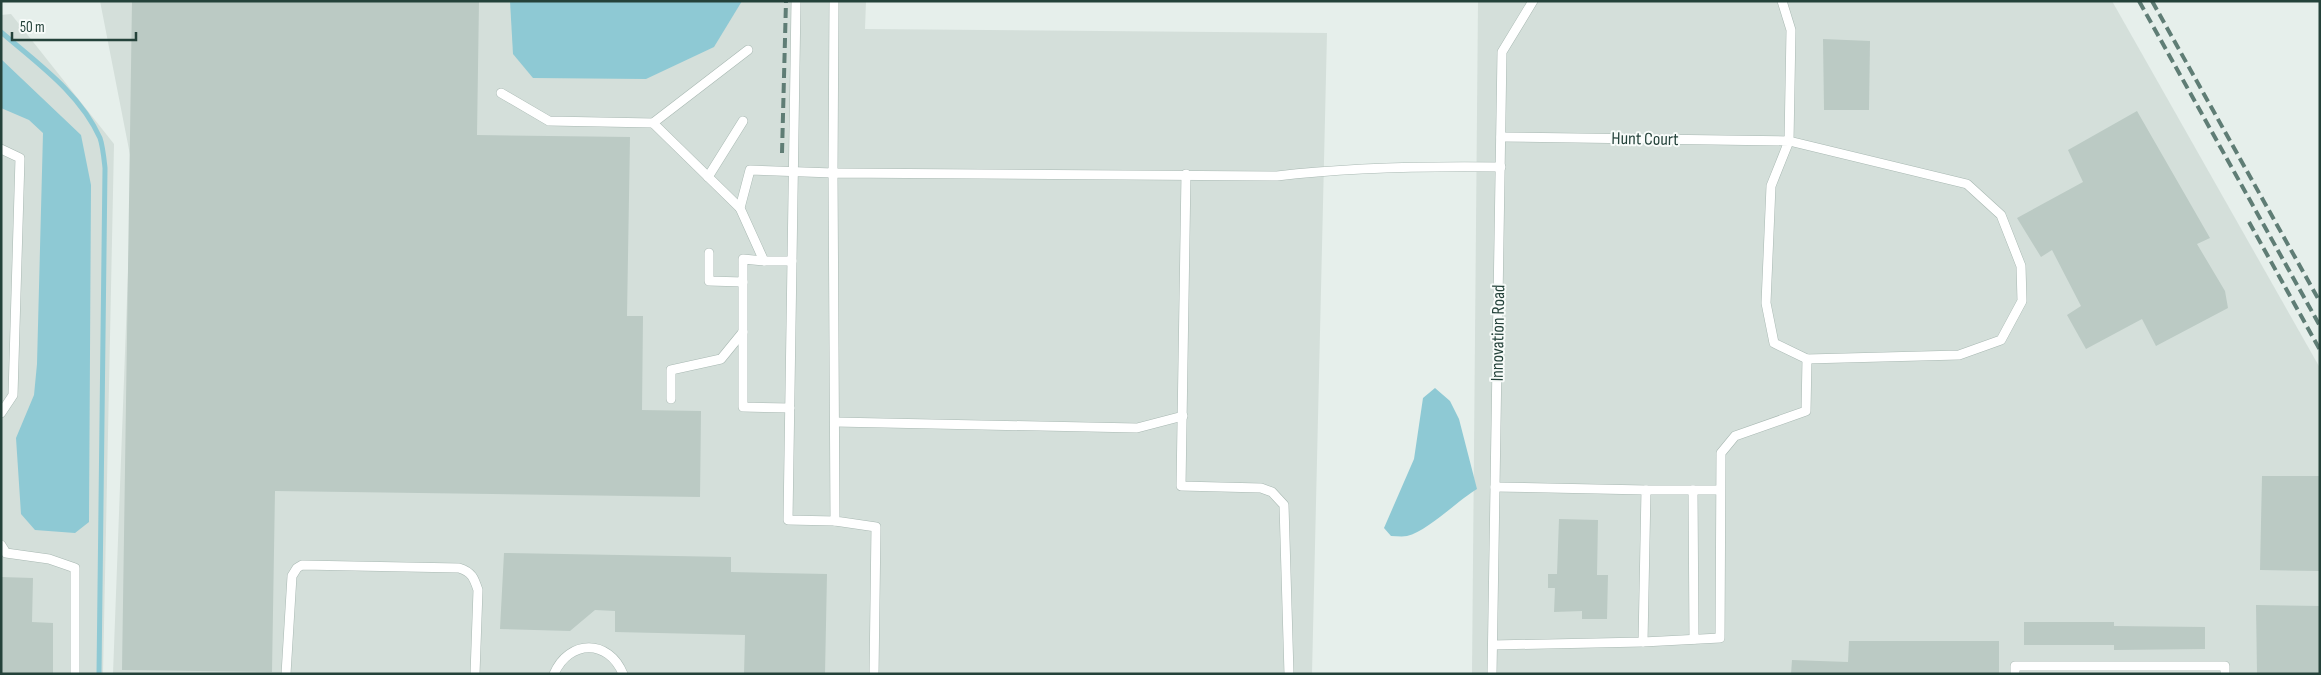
<svg xmlns="http://www.w3.org/2000/svg" width="2321" height="675" font-family="'Sofia Sans Condensed',sans-serif">
	<style>
		.built { fill: #d4dfda }
		.water { fill: #8ec9d4 }
		.lines { fill: none; stroke-linecap: round; stroke-linejoin: round }
		.stream { stroke: #8ec9d4; stroke-width: 5 }
		.building { fill: #bbcac4 }
		.service-casing { stroke: #a8b8b2; stroke-width: 10 }
		.service { stroke: #fff; stroke-width: 9 }
		.rail { stroke: #5f7d75; stroke-width: 4; stroke-dasharray: 10 5; stroke-linecap: butt }
		.labels { text-anchor: middle; dominant-baseline: central; stroke-width: 4; stroke-linejoin: round; paint-order: stroke }
		.street-label { font-size: 18px; fill: #24423a; stroke: #f7fbf9 }
	</style>
	<rect width="100%" height="100%" fill="#e6efeb"/>
	<!-- built -->
	<g class="built">
		<path d="M100,1h766l-1,28 462,4 -15,641h-1199l19,-509z"/>
		<path d="M1478,1h634l208,367v306h-848z"/>
		<path d="M11,14l103,130 -11,530h-102v-659z"/>
	</g>
	<!-- water -->
	<g class="water">
		<path d="M510,1h232l-28,46 -68,32 -113,-1 -20,-24z"/>
		<path d="M1,59l80,76 10,50 -2,337 -14,11 -40,-3 -14,-16 -5,-76 18,-43 3,-31 6,-231 -14,-13 -28,-12z"/>
		<path d="M1435,388l15,13 9,18 18,70c-20,12 -49,42 -70,47 -5,1 -11,0 -16,0l-7,-8 30,-69 9,-61z"/>
	</g>
	<g class="lines">
		<!-- stream -->
		<path class="stream" d="M1,32c36,31 79,61 99,106 3,9 4,21 5,30l-6,506"/>
	</g>
	<!-- building -->
	<g class="building">
		<path d="M132,1h347l-2,134 153,2 -3,179h16l-1,94 59,1 -1,86 -425,-6 -3,181 -150,-2z"/>
		<path d="M1823,39l47,2 -1,69h-45z"/>
		<path d="M2137,111l73,127 -13,6 28,47 3,17 -72,38 -14,-27 -56,30 -19,-34 14,-9 -29,-56 -11,7 -24,-39 66,-36 -15,-32z"/>
		<path d="M2262,476h58v95l-60,-1z"/>
		<path d="M1559,519l39,1 -1,55h11l-1,44h-25v-8l-28,1 1,-24h-7v-14h9z"/>
		<path d="M504,553l227,4v15l96,2 -2,100h-81l1,-39 -130,-3v-21l-20,-1 -25,21 -70,-2z"/>
		<path d="M1,577l32,1 -1,44 21,1v51h-52z"/>
		<path d="M2256,605l64,1v68h-63z"/>
		<path d="M2024,622h90v4l91,1v22l-91,1v-5h-90z"/>
		<path d="M1849,641h150v33h-208l1,-14 56,2z"/>
	</g>
	<g class="lines">
		<defs>
			<g id="service">
				<path d="M796,1l-8,519 47,1"/>
				<path d="M501,93l48,28 104,2 95,-73"/>
				<path d="M653,123l87,85"/>
				<path d="M1501,137l288,4 178,43 34,31 20,51 1,35 -21,39 -42,15 -152,4 -33,-16 -8,-40 5,-117 18,-45 2,-111 -9,-29"/>
				<path d="M1,149l19,9 -7,237 -12,18"/>
				<path d="M1186,174l-5,312 80,2 11,4 12,13 5,169"/>
				<path d="M708,177l35,-56"/>
				<path d="M709,253v28l34,1v-23l21,2"/>
				<path d="M792,261h-28l-24,-53 10,-38 83,3 1,-172"/>
				<path d="M743,282v125l47,1"/>
				<path d="M671,399v-29l50,-11 22,-27"/>
				<path d="M835,422l302,6 46,-12"/>
				<path d="M1646,490h74"/>
				<path d="M1693,490l1,149"/>
				<path d="M1,545l5,8 43,6 26,9v106"/>
				<path d="M1643,642l77,-4 1,-185 14,-17 71,-25 1,-52"/>
				<path d="M1493,645l150,-3 3,-152 -151,-3"/>
				<path d="M286,674l6,-98 5,-8 5,-3 157,3c13,4 15,10 19,22l-3,84"/>
				<path d="M554,674c15,-35 55,-35 69,0"/>
				<path d="M874,674l2,-147 -41,-6 -2,-348 444,3c75,-9 148,-10 224,-9"/>
				<path d="M1492,674l10,-622 31,-51"/>
				<path d="M2015,674v-8h210v8"/>
			</g>
		</defs>
		<!-- service casing -->
		<use href="#service" class="service-casing"/>
		<!-- service -->
		<use href="#service" class="service"/>
		<!-- rail -->
		<g class="rail">
			<path d="M2139,1l181,325"/>
			<path d="M2152,1l168,301"/>
			<path d="M782,153l4,-152"/>
			<path d="M2249,222l71,128"/>
		</g>
	</g>
	<g class="labels">
		<!-- street labels -->
		<g class="street-label">
			<text transform="translate(1645 139) rotate(1)">Hunt Court</text>
			<text transform="translate(1498 333) rotate(-89)">Innovation Road</text>
		</g>
	</g>
	<!-- border -->
	<rect width="2321" height="675" fill="none" stroke="#24423a" stroke-width="5"/>
	<!-- scale -->
	<path d="M12 32v8h124v-8" fill="none" stroke="#24423a" stroke-width="2.5"/>
	<text x="20" y="32" font-size="15" fill="#24423a" stroke="#f7fbf9" stroke-width="4" paint-order="stroke">50 m</text>
</svg>
